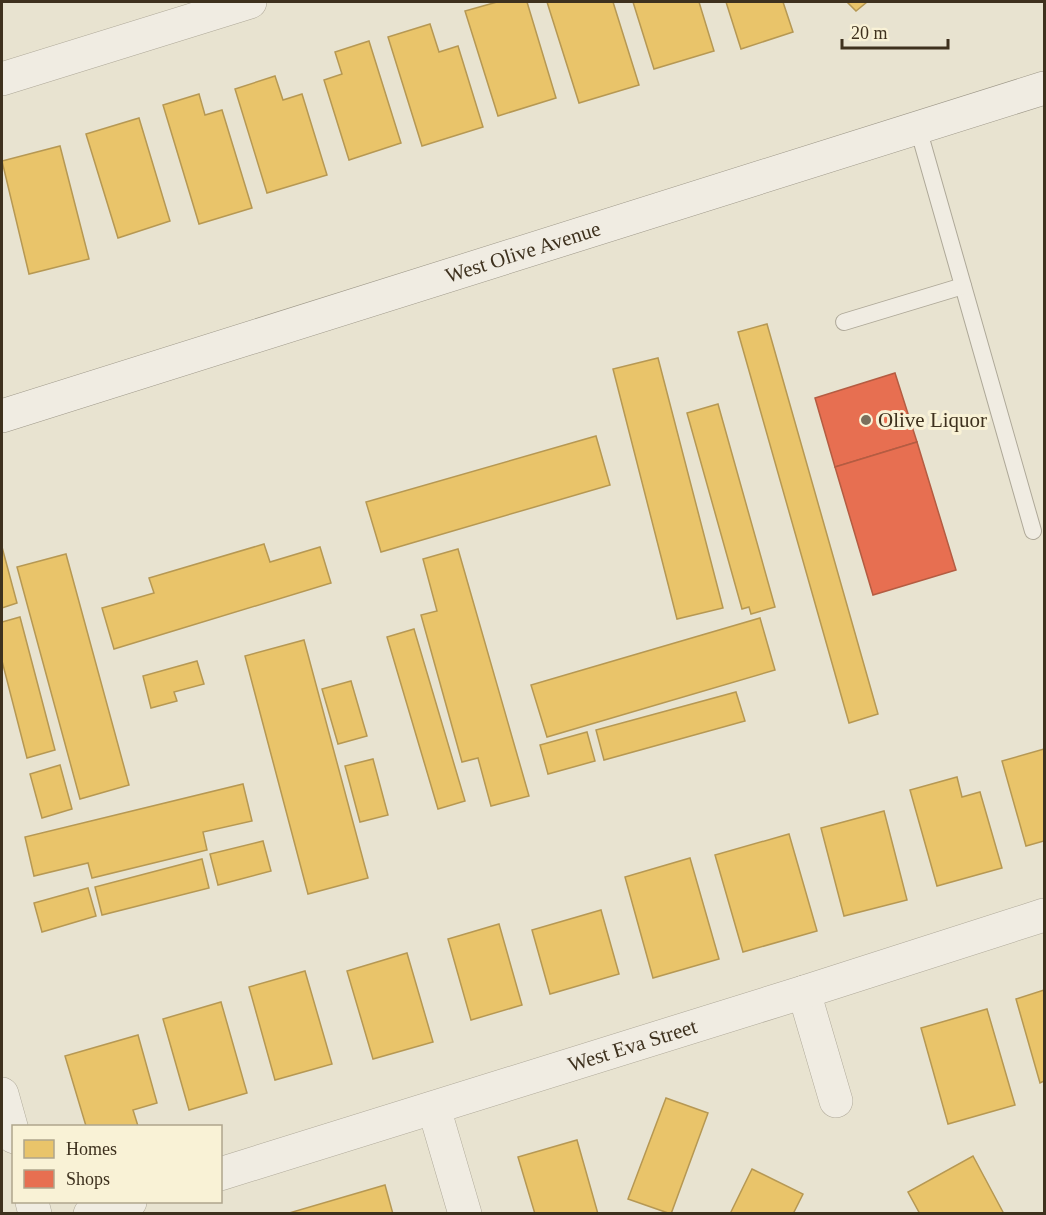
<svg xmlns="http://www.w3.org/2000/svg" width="1046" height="1215" font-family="Georgia,serif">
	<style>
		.homes { fill: #e9c46a; stroke: #b69853; stroke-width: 1.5 }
		.shops { fill: #e76f51; stroke: #b45c42; stroke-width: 1.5 }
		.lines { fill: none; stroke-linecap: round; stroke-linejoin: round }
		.service-casing { stroke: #aea898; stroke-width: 18 }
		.minor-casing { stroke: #aea898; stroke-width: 34 }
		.secondary-casing { stroke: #9d9788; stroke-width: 34 }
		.service { stroke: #f0ece2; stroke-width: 16 }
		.minor { stroke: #f0ece2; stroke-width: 33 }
		.secondary { stroke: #f0ece2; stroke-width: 33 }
		.poi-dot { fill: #7a6f5c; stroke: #f9f2d6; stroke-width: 2 }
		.labels { text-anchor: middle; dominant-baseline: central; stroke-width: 6; stroke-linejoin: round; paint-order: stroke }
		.street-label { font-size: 21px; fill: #3e311e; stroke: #f9f2d6 }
		.poi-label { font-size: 21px; fill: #3e311e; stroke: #f9f2d6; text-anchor: start }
	</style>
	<rect width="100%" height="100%" fill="#e8e3d0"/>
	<!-- homes -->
	<g class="homes">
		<path d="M497,2h30l29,96 -58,18 -33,-105z"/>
		<path d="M547,2h66l26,83 -60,18z"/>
		<path d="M633,2h66l15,49 -60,18z"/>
		<path d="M726,2h57l10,30 -52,17z"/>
		<path d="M847,2h20l-11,9z"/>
		<path d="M430,24l9,28 19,-6 25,81 -61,19 -34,-109z"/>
		<path d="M369,41l32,102 -52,17 -25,-80 18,-6 -7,-22z"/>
		<path d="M275,76l8,24 19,-6 25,81 -60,18 -32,-104z"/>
		<path d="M199,94l6,21 17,-5 30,98 -53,16 -36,-119z"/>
		<path d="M139,118l31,103 -52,17 -32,-104z"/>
		<path d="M60,146l29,113 -60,15 -27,-113z"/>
		<path d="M767,324l111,390 -29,9 -111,-391z"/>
		<path d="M658,358l65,250 -46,11 -64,-250z"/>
		<path d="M718,404l57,203 -24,7 -2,-7 -7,2 -55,-196z"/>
		<path d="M596,436l14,49 -229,67 -15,-50z"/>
		<path d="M264,544l6,18 50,-15 11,36 -217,66 -12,-41 52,-15 -5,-15z"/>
		<path d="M2,547l15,56 -15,5z"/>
		<path d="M458,549l71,247 -38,10 -13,-48 -16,4 -41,-147 16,-4 -14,-52z"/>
		<path d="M66,554l63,231 -49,14 -63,-232z"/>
		<path d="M20,617l35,133 -28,8 -25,-97v-39z"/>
		<path d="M760,618l15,52 -228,67 -16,-52z"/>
		<path d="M414,629l51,172 -27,8 -51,-172z"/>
		<path d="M304,640l64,238 -60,16 -63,-238z"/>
		<path d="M197,661l7,23 -30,8 3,9 -26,7 -8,-32z"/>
		<path d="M351,681l16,55 -29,8 -16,-55z"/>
		<path d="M736,692l9,29 -141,39 -8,-30z"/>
		<path d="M587,732l8,29 -47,13 -8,-29z"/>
		<path d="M1044,749v92l-18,5 -24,-85z"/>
		<path d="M373,759l15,56 -28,7 -15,-56z"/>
		<path d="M60,765l12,44 -30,9 -12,-44z"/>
		<path d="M957,777l5,20 18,-5 22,76 -65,18 -27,-96z"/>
		<path d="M243,784l9,37 -49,11 4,18 -115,28 -4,-15 -54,13 -9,-39z"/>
		<path d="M884,811l23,89 -63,16 -23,-88z"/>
		<path d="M789,834l28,97 -74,21 -28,-97z"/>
		<path d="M263,841l8,30 -53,14 -8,-31z"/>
		<path d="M690,858l29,101 -66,19 -28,-101z"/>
		<path d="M202,859l7,29 -107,27 -7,-28z"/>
		<path d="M88,888l8,28 -54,16 -8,-29z"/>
		<path d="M601,910l18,64 -69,20 -18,-64z"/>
		<path d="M499,924l23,81 -51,15 -23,-81z"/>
		<path d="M407,953l26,89 -60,17 -26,-88z"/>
		<path d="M305,971l27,93 -57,16 -26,-93z"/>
		<path d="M1044,990v91l-4,2 -24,-84z"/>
		<path d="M221,1002l26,91 -58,17 -26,-91z"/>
		<path d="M987,1009l28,96 -67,19 -27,-96z"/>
		<path d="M138,1035l19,68 -24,7 5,16h-52l-21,-70z"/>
		<path d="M666,1098l42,15 -37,101 -43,-15z"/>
		<path d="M577,1140l21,74h-63l-17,-57z"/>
		<path d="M973,1156l31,58h-84l-12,-22z"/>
		<path d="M752,1169l51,25 -10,20h-63z"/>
		<path d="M385,1185l8,29h-104v-1z"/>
	</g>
	<!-- shops -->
	<g class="shops">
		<path d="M895,373l22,69 -82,25 -20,-69z"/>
		<path d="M917,442l39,128 -83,25 -38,-128z"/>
	</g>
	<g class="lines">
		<defs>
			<g id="service">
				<path d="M918,128l115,403"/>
				<path d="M844,322l119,-36"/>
			</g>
			<g id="minor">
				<path d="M2,79l248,-77"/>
				<path d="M804,992l32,109"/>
				<path d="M2,1094l12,43"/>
				<path d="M434,1108l31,106"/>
				<path id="s1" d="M220,1174l584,-182 240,-77"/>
				<path d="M32,1202l3,12"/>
				<path d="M90,1214l40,-12"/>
			</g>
			<g id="secondary">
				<path id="s2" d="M2,416l1042,-328"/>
			</g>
		</defs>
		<!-- service casing -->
		<use href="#service" class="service-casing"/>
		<!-- minor casing -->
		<use href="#minor" class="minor-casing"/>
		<!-- secondary casing -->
		<use href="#secondary" class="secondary-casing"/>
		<!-- service -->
		<use href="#service" class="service"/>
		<!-- minor -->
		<use href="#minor" class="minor"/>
		<!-- secondary -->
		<use href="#secondary" class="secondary"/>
	</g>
	<!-- markers -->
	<circle class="poi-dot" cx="866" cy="420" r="6"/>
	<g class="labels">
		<!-- street labels -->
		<g class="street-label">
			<text stroke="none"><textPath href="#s2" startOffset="546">West Olive Avenue</textPath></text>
			<text stroke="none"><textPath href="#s1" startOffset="432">West Eva Street</textPath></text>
		</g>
		<!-- poi labels -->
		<g class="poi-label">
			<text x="878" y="420">Olive Liquor</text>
		</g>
	</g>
	<!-- border -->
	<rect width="1046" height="1215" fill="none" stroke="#3e311e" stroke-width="6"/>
	<!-- legend -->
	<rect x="12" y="1125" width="210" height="78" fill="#f9f2d6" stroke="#aea58c" stroke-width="1.5"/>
	<rect x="24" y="1140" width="30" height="18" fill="#e9c46a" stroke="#aea58c" stroke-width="1.5"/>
	<text x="66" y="1155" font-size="18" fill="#3e311e">Homes</text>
	<rect x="24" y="1170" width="30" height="18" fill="#e76f51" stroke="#aea58c" stroke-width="1.5"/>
	<text x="66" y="1185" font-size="18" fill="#3e311e">Shops</text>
	<!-- scale -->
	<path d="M842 39v9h106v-9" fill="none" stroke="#3e311e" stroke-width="3"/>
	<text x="851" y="39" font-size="18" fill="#3e311e" stroke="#f9f2d6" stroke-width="4.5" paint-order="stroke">20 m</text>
</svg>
